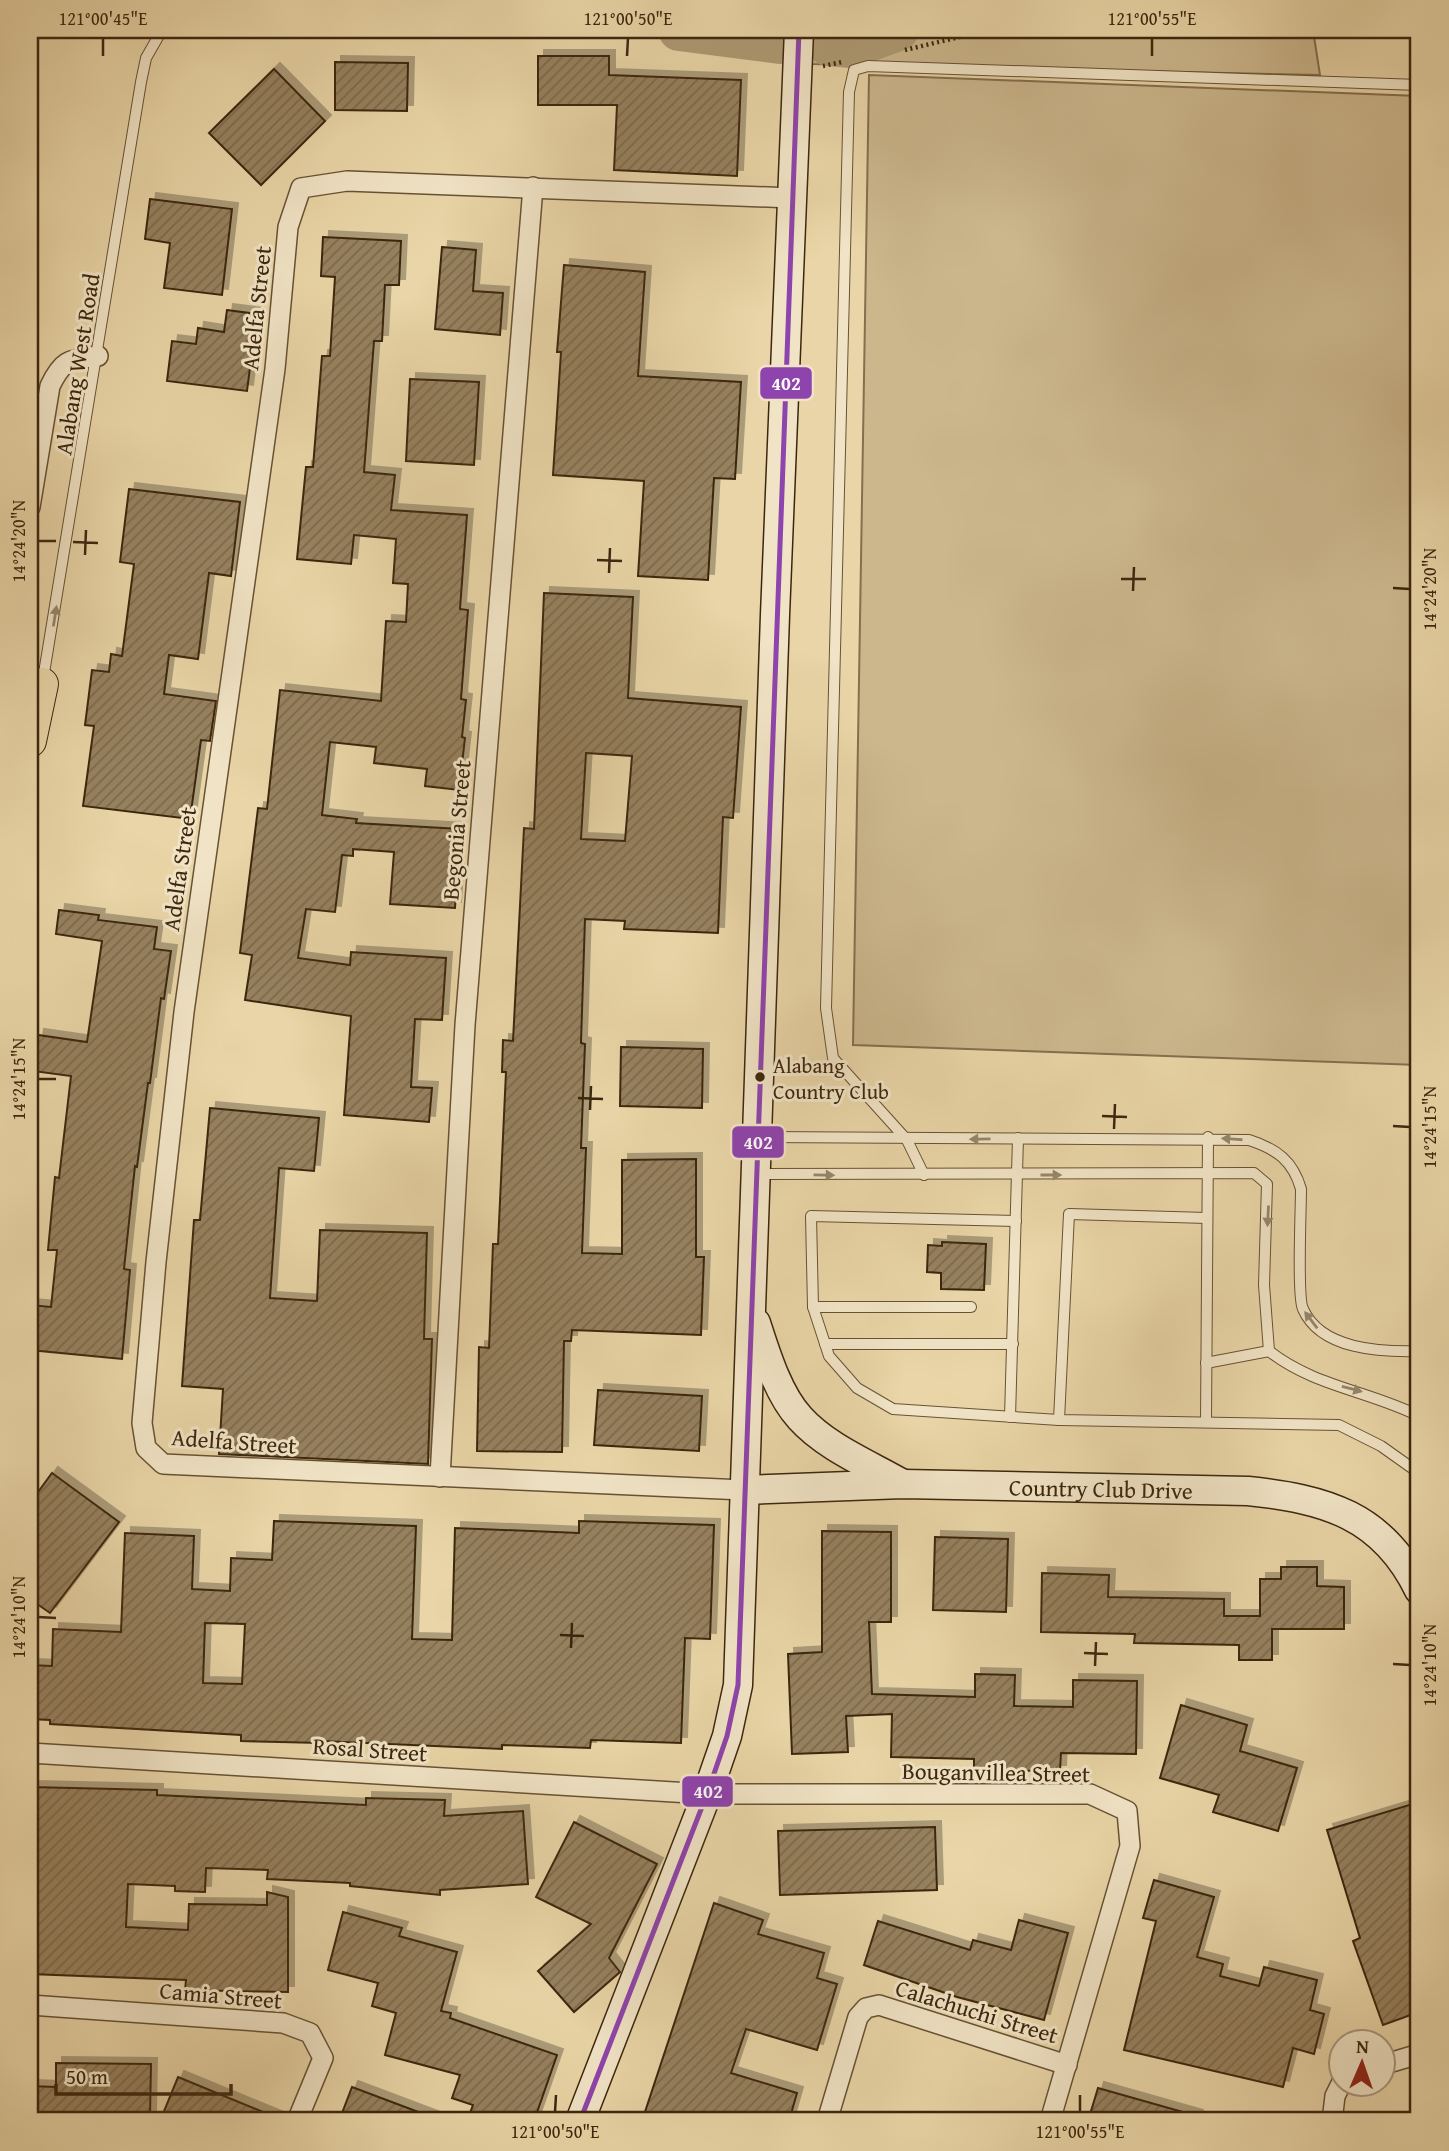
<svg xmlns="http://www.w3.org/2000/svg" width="1449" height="2151" font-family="'Gentium Book Plus',serif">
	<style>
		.green { fill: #ccb78d; stroke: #846f4e; stroke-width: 2 }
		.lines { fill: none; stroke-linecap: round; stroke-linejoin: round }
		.river { stroke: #ae9a73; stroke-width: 42 }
		.building { fill: url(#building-hatch); stroke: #3c270e; stroke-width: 2; fill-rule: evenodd; filter: url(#shadow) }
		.lane-casing { stroke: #675234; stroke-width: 12 }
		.street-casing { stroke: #675234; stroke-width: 22 }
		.secondary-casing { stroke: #3c270e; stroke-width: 31 }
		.primary-casing { stroke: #3c270e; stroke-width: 34 }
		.path { stroke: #3c270e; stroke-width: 4.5; stroke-dasharray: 2 3.5; stroke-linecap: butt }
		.lane { stroke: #f1e4c6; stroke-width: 10 }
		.street { stroke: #f1e4c6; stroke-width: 19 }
		.secondary { stroke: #f1e4c6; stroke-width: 28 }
		.primary { stroke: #e9d5a7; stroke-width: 32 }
		.bus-1-casing { stroke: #f1e4c6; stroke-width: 10 }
		.bus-1 { stroke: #8e44ad; stroke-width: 5 }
		.oneway { fill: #96866a }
		.ticks { fill: none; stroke: #3c270e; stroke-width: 2.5 }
		.bus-dot { fill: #3c270e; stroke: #f1e4c6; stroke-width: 2.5 }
		.labels { text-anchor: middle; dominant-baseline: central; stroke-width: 6; stroke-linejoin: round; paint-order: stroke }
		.bus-label { font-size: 21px; fill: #3c270e; stroke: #f1e4c6; text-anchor: start }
		.street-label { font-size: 23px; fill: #3c270e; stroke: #f1e4c6 }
		.line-badge { stroke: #f1e4c6; stroke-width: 2.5 }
		.badge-label { font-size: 19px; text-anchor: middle; font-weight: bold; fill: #fff }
		.neatline { fill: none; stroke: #3c270e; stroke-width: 2.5 }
		.ticks-label { font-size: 18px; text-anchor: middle; fill: #3c270e }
	</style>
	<defs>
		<pattern id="building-hatch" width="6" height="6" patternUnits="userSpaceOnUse" patternTransform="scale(1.75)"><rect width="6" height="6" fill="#96815e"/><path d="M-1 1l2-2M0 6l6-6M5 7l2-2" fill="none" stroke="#7c6a4c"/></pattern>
		<filter id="shadow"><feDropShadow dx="6" dy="-6" stdDeviation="0" flood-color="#0004"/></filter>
	</defs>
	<rect width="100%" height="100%" fill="#e9d5a7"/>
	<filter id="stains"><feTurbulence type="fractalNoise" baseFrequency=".00286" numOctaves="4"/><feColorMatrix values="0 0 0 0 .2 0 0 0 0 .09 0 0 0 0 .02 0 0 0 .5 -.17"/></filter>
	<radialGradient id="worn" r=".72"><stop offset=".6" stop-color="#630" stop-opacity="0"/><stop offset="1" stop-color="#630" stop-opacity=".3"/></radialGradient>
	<!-- green -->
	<g class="green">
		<path d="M910,30h403l7,45 -508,-11 -1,-27 44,2 14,6z"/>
		<path d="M869,75l550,21v969l-566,-20z"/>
	</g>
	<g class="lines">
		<!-- river -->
		<g class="river">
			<path d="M679,30l101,13"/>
			<path d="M828,45l24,2 46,-17"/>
		</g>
	</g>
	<!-- building -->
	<g class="building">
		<path d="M538,56h71v19l132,5 -4,96 -123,-6 3,-65h-79z"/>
		<path d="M335,62l73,1 -1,48 -72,-1z"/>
		<path d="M274,69l51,52 -64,64 -52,-52z"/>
		<path d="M150,199l82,10 -10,86 -58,-7 6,-45 -25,-4z"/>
		<path d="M323,237l78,4 -2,44h-14l-3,56h-8l-10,131 31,3 -4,35 76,5 -7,94 8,1 -7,89 5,1 -4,37 3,1 -6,52 -34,-4 2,-17 -53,-6 2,-16 -46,-5 -8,73 35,4 -1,4 104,6 -5,79 -65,-4 4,-52 -41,-3v7l-11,-1 -7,57 -29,-3 -8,49 52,7 1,-13 95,6 -4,62 -27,-1 -4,68 21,1 -3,34 -85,-7 7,-99 -106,-16 7,-45 -12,-2 18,-145 9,1 13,-119 101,11 5,-80 20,1 2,-38 -15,-1 3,-44 -42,-4 -3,29 -54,-5 9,-92h7l9,-111h8l5,-79 -14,-1z"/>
		<path d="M442,247l34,3 -3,41 30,2 -3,42 -65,-6z"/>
		<path d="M564,265l81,7 -7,104 103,6 -6,97 -21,-1 -6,102 -70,-4 6,-95 -91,-6 8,-123h-4z"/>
		<path d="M227,310l30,4 -10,77 -80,-10 5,-40 24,3 2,-16 26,4z"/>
		<path d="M410,379l69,3 -5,83 -68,-4z"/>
		<path d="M129,489l111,13 -9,74 -22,-3 -11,86 -29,-4 -5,39 52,7 -6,40 -9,-1 -11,79 -107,-13 11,-80 -9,-1 7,-55 17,2 2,-18 11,2 12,-92 -14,-2z"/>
		<path d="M544,593l89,4 -5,101 113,9 -8,111 -10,-1 -5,116 -94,-4 1,-8 -40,-2 -4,124 4,1 -4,104h5l-4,105 40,1v-94l74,-1v98h8l-3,78 -129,-5 -1,11h-7l-2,111 -85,-1 2,-104 10,1 4,-104h5l8,-172h-4l1,-32 10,1 11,-213 10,1zM586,753l46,3 -7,85 -44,-2z"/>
		<path d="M59,910l40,5 -1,5 59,7 -3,22 17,2 -7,48 -3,-1 -11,85h-2l-11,84 -2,-1 -11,103 6,1 -8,89 -92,-9v-45l21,2 6,-57h-9l7,-73 4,1 12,-102 -38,-5 5,-36 49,7 15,-101 -46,-7z"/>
		<path d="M621,1047l82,2 -1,59 -82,-2z"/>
		<path d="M210,1108l109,10 -5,53 -35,-3 -9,130 47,3 3,-71 107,3 -3,106h8l-4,125 -209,-10 4,-65 -41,-3 12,-166h6z"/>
		<path d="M942,1242l44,2 -2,46 -43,-1v-16l-14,-1 1,-27 14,1z"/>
		<path d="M598,1390l104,6 -3,55 -105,-6z"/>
		<path d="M52,1473l67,49 -69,91 -20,-14v-96z"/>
		<path d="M274,1521l142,5 -4,113 40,1 3,-112 124,5v-12l135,4 -4,114 -25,-1 -4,105 -90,-3 -1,8 -88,-3v4l-181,-8v2l-80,-2v-6l-191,-11v-4l-20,-1v-54l22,1 1,-37 68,3 4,-99 69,3 -2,53 38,2 1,-33 41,2zM205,1623l40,1 -3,60 -39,-1z"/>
		<path d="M822,1531l69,1v90h-22l3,72 103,3v-23l40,1 -1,31 59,1v-27l64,1 -1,73 -75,-1 -1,18 -86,-1v-11l-83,-2 1,-43 -46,2 2,36 -56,2 -4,-100 34,-2z"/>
		<path d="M935,1537l73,2 -2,73 -73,-2z"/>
		<path d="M1281,1567h36v19l27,1v42h-72v31h-33v-15l-105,-2 1,-9 -94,-2 1,-59 67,2 -1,22 116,2v17h36v-37h21z"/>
		<path d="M1181,1705l66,20 -7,26 57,17 -19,63 -65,-19 6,-17 -59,-17z"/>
		<path d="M30,1787l127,3v5l209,10v-7l79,2 -1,16 79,-5 5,73 -88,6v5l-90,-9v-3l-83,-4 1,-9 -62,-2 -1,24 -30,-1v-5l-47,-2 -2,43 62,3 1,-26 78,1v-13l21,5v95l-103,-2 1,-10 -156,-6z"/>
		<path d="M1419,1802v210l-36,13 -30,-84 7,-3 -33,-108z"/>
		<path d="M574,1822l83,42 -48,94 11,14 -46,40 -36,-41 53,-47 -55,-27z"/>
		<path d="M935,1827l2,63 -157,5 -2,-64z"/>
		<path d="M1154,1880l60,17 -17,60 26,7 -3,12 39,10 5,-19 53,13 -7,30 14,4 -10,40 -21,-6 -10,39 -159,-37 32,-129 -13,-3z"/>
		<path d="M714,1903l49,17 -5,14 66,19 -7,25 20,6 -20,66 -71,-21 -15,44 66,20 -8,28h-147z"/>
		<path d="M343,1912l59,16 -3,8 58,16 -16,59 10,2 -1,5 107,37 -23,66h-67l6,-16 -21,-7 8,-23 -75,-20 11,-42 -24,-7 6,-23 -50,-13z"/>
		<path d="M1019,1920l49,13 -24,87 -87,-23 -93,-32 14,-44 92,29 3,-10 38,10z"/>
		<path d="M56,2063l95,1 -1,54 -120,3v-35l26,1z"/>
		<path d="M178,2077l107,44h-125z"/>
		<path d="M352,2087l85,32v2h-98z"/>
		<path d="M1098,2088l99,28 -1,5h-108z"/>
	</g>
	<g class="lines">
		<defs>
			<g id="lane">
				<path d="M43,679l98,-597 5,-24 16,-28"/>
				<path d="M759,1137l490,3c28,9 44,21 52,49 0,20 -4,108 2,120 18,41 78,43 116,42"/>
				<path d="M759,1174l495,-1 13,11 -3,101 5,66c44,35 100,40 150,65"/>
				<path d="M924,1175l-17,-35 -74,-82 -7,-50 23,-916 5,-22 14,-4 551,19"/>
				<path d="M1016,1221l-205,-5 2,91 16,49 28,32 36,21 166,11 280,5 42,21 38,27"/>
				<path d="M813,1307h158"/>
				<path d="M825,1344h188"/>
				<path d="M1206,1363l63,-12"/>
				<path d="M1010,1417l8,-279"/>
				<path d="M1059,1420l10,-206 138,4"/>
				<path d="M1206,1421l2,-284"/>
			</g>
			<g id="street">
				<path d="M30,507l20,-121c13,-27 19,-26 48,-30"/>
				<path d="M440,1477l25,-452 68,-838"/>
				<path d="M744,1490l-581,-26 -17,-16 -4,-25 14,-161 28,-250 91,-643 13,-142 13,-39 46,-7 445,17"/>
				<path d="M30,1753l677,41h383l37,17 3,35 -80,275"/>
				<path d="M30,2005l253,18 27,10 13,25 -26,63"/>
				<path d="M1382,2065l37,-11"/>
				<path d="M827,2121l31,-104 8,-9 13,-3 188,60"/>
				<path d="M1332,2121l3,-25 6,-12"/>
			</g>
			<g id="secondary">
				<path d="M756,1323c10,31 22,71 44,95 26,29 68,46 101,65"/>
				<path id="s1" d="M744,1490l159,-6 345,7c77,8 135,24 171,99"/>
				<path d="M580,2121l127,-327 20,-58 11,-51 37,-1070 24,-585"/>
			</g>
			<path id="primary" d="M30,741l12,-57"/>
		</defs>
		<!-- lane casing -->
		<use href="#lane" class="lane-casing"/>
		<!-- street casing -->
		<use href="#street" class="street-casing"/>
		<!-- secondary casing -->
		<use href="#secondary" class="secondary-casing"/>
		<!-- primary casing -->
		<use href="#primary" class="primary-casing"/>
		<!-- path -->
		<g class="path">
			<path d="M905,50l84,-20"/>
			<path d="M823,66l19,-4"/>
		</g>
		<!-- lane -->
		<use href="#lane" class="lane"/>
		<!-- street -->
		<use href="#street" class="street"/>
		<!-- secondary -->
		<use href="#secondary" class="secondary"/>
		<!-- primary -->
		<use href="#primary" class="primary"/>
		<defs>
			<path id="bus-1" d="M580,2121l127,-327 20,-58 11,-51 61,-1655"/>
		</defs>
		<!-- bus-1 casing -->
		<use href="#bus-1" class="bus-1-casing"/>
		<!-- bus-1 -->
		<use href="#bus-1" class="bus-1"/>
	</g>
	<!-- one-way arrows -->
	<defs><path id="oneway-solid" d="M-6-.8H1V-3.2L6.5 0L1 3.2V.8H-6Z" transform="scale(1.75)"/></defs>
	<g class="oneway">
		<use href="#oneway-solid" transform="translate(55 616) rotate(-81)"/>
		<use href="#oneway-solid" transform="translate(980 1139) rotate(179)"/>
		<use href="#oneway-solid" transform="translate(1232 1139) rotate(-176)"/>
		<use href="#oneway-solid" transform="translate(824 1175) rotate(1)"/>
		<use href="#oneway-solid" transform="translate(1051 1175)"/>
		<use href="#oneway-solid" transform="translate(1268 1216) rotate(93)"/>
		<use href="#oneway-solid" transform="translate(1311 1320) rotate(-127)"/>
		<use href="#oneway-solid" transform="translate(1352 1389) rotate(15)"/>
	</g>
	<!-- ticks -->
	<path class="ticks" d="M103,56v-18M627,56l1,-18M1152,56v-18M38,541h18M73,542l25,1M85,555l1,-25M597,560l25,1M609,573l1,-25M1121,579h25M1393,588l17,1M1133,591l1,-24M38,1079h18M578,1098l25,1M590,1110l1,-24M1102,1116l25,1M1393,1126l17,1M1114,1129l1,-25M38,1617l18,1M560,1635l24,1M571,1648l1,-25M1084,1653l24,1M1393,1664l17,1M1095,1666l1,-24M555,2112l1,-17M1080,2112v-17"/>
	<!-- markers -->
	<circle class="bus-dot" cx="760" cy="1077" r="6"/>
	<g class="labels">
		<!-- bus labels -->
		<g class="bus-label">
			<text x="773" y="1065">Alabang<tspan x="773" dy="26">Country Club</tspan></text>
		</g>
		<!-- street labels -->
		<g class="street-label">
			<text transform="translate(256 308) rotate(-84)">Adelfa Street</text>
			<text transform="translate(77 364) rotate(-81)">Alabang West Road</text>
			<text transform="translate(456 830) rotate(-85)">Begonia Street</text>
			<text transform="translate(179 869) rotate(-82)">Adelfa Street</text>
			<text transform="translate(234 1441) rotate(4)">Adelfa Street</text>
			<text stroke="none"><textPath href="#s1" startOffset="357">Country Club Drive</textPath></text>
			<text transform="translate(370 1749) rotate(4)">Rosal Street</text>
			<text transform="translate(996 1772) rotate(1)">Bouganvillea Street</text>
			<text transform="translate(221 1995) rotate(5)">Camia Street</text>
			<text transform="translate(977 2011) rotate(17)">Calachuchi Street</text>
		</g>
	</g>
	<g class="line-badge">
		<rect x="759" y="366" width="54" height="34" rx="7" fill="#8e44ad"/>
		<rect x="731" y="1125" width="54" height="34" rx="7" fill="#8e44ad"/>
		<rect x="681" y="1775" width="53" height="33" rx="7" fill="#8e44ad"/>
	</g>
	<g class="badge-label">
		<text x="786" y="390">402</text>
		<text x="758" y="1149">402</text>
		<text x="708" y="1798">402</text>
	</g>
	<!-- margin -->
	<rect width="1449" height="2151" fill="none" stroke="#e9d5a7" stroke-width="77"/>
	<!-- north arrow -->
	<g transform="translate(1362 2063) rotate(2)"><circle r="33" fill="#f1e4c6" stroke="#a9987c" stroke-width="2"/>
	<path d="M0-5L12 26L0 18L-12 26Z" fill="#8f2418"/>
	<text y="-10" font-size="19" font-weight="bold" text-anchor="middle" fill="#3c270e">N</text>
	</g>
	<!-- scale -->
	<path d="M56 2084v10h175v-10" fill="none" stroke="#3c270e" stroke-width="3.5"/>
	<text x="66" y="2084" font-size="21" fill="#3c270e" stroke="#f1e4c6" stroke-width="5" paint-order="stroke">50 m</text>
	<rect x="38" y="38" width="1372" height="2074" class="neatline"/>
	<g class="ticks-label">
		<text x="103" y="25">121°00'45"E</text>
		<text x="628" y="25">121°00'50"E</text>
		<text x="1152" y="25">121°00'55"E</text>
		<text transform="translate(19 541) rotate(-90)" y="6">14°24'20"N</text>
		<text transform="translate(1430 589) rotate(-90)" y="6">14°24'20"N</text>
		<text transform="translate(19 1079) rotate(-90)" y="6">14°24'15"N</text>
		<text transform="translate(1430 1127) rotate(-90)" y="6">14°24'15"N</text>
		<text transform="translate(19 1617) rotate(-90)" y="6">14°24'10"N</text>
		<text transform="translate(1430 1665) rotate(-90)" y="6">14°24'10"N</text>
		<text x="555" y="2138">121°00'50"E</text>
		<text x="1080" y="2138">121°00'55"E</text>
	</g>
	<rect width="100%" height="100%" filter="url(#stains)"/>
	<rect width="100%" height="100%" fill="url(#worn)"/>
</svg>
